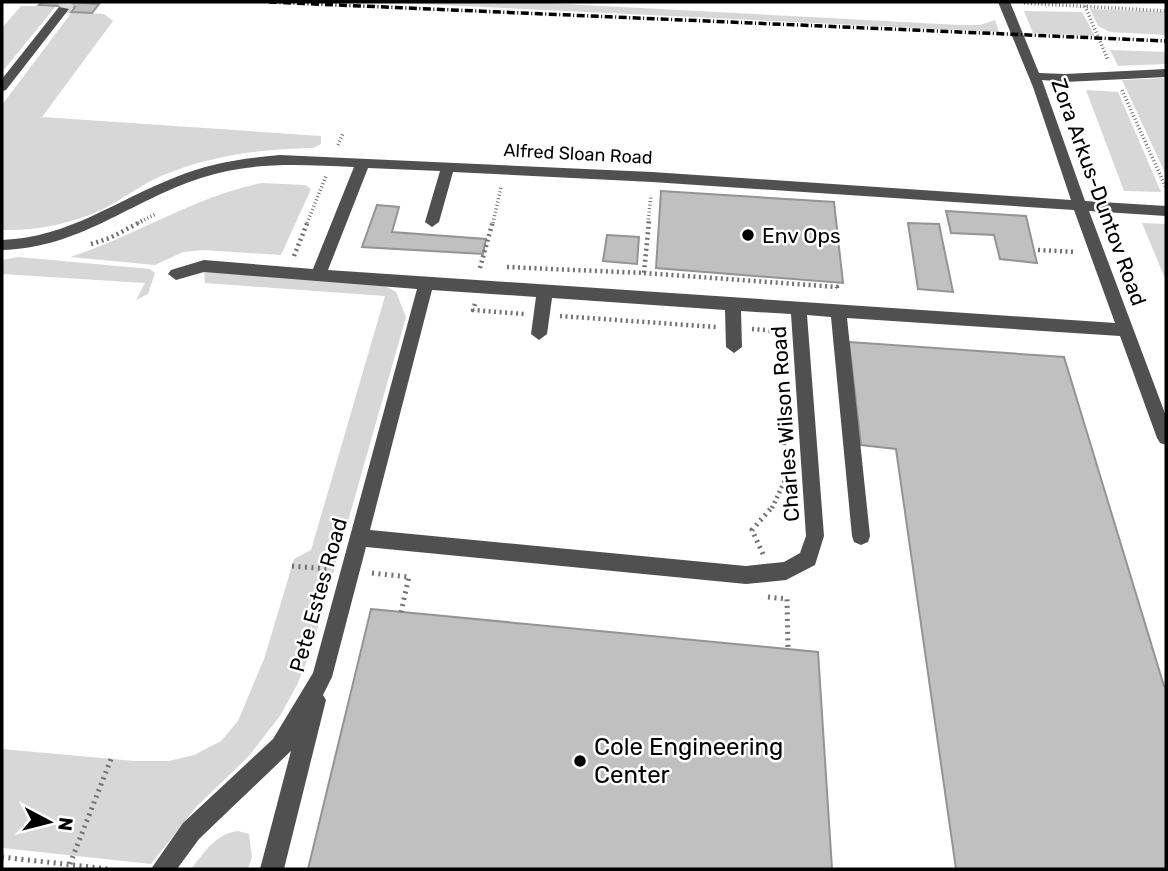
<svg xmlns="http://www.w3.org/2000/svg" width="1168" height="871" font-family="Rubik,sans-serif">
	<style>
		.green { fill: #d7d7d7 }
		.building { fill: #c0c0c0; stroke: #949494; stroke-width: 2 }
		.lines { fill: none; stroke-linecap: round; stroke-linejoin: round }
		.minor-tunnel { stroke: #d9d9d9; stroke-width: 13; stroke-dasharray: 13 6; stroke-linecap: butt }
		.path-far2 { stroke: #727272; stroke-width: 3.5; stroke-dasharray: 1 2.5; stroke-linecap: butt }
		.path-far1 { stroke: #727272; stroke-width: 4.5; stroke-dasharray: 2 3.5; stroke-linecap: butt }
		.path { stroke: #727272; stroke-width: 5; stroke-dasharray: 2 4.5; stroke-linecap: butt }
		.minor { fill: #505050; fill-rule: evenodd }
		.rail { stroke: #000; stroke-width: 3.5; stroke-dasharray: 8 2.5 1 2.5; stroke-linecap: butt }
		.poi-dot { fill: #000; stroke: #fff; stroke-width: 2.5 }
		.labels { text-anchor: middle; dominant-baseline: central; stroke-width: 5; stroke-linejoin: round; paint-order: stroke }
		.far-street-label { font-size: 18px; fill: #000; stroke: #fff }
		.street-label { font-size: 21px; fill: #000; stroke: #fff }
		.poi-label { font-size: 21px; fill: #000; stroke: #fff; text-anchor: start }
		.near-poi-label { font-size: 24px; fill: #000; stroke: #fff; text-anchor: start }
	</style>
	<rect width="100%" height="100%" fill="#fff"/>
	<!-- green -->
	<g class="green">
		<path d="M381,2h146l433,23h20l15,-5 4,12z"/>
		<path d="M21,6h35l-54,66v-44z"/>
		<path d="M1090,9l76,3v23l-56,-3 -12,-6z"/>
		<path d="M1024,11l58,1 13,24 -62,-3z"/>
		<path d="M72,12l32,2 9,7 -71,96 279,19v8l-8,4c-52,1 -103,7 -152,28 -21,9 -39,24 -60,34 -30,14 -66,21 -99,20v-125z"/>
		<path d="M1110,50l56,2v12l-48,2z"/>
		<path d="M1166,78v97l-44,-95z"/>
		<path d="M1086,90l32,2 43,100 -37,-1z"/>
		<path d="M262,183l43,2 6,4 -30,66 -78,-5 -20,2 -28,13 -85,-8c66,-21 123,-60 192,-74z"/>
		<path d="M1142,223l24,1v57z"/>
		<path d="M18,257l132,12 5,4 -7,21 -12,6 9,-17 -143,-9v-14z"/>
		<path d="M204,271l181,15 11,6 10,25 -94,331 -15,37 -17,31 -32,41 -52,50 -45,57 -149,-16v-99l133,12h34l25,-6 27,-14 17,-20 26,-62 30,-100 17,-9 74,-254 -180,-13z"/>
		<path d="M238,831l11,3 3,23 -4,12 -56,-1c14,-18 24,-34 46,-37z"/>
	</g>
	<!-- building -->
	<g class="building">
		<path d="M42,2h26l31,2 -7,9 -21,-1 4,-5 -36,-2z"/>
		<path d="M661,191l173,11 9,81 -187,-15z"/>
		<path d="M377,205l22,2 -7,25 94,7 -3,15 -121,-7z"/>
		<path d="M946,211l80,5 11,47 -37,-4 -6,-24 -43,-2z"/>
		<path d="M908,223l31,1 14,68 -35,-3z"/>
		<path d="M607,235l32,2 -2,27 -34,-3z"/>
		<path d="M849,342l215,15 100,329 2,1v182h-210l-60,-420 -35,-4z"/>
		<path d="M371,609l447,43 14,217h-524z"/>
	</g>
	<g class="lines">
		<!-- minor-tunnel -->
		<path class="minor-tunnel" d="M63,9l6,-7"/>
		<!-- path-far2 -->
		<g class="path-far2">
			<path d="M1024,3l142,8"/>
			<path d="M1085,6l23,54"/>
			<path d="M1122,90l44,98"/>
			<path d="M338,145l5,-12"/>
			<path d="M138,223l18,-9"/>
			<path d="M307,223l19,-47"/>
			<path d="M493,223l8,-36"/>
			<path d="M648,223l3,-28"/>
		</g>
		<!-- path-far1 -->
		<g class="path-far1">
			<path d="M91,244l19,-6 32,-17"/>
			<path d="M1038,250l38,2"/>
			<path d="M294,256l14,-35"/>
			<path d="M507,267l137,6 5,-52"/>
			<path d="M480,268l13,-47"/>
			<path d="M644,273l193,14v4"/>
			<path d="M475,304l-2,6 51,4"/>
			<path d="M560,316l156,11"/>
			<path d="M752,329l27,2"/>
			<path d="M772,508l14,-30 -2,-34"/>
		</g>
		<!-- path -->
		<g class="path">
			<path d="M763,554l-11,-24 21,-24"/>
			<path d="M292,566l37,3"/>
			<path d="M372,573l37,4 -8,35"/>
			<path d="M768,597l19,2 1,50"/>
			<path d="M2,857l106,12"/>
			<path d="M70,864l41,-105"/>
		</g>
		<!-- minor -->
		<g class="minor">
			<path d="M998,2h12l29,71 26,1 101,-5v8l-101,5 -23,-2 43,121 81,5v10l-77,-5 77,205v29l-6,-2 -3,-5 -37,-102 -273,-18 23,218 -2,6 -7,3 -7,-3 -2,-6 -21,-219 -24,-2 17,221 -9,29 -29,15 -40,4 -380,-37 -34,130 -9,18 3,5 -42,169h-24l31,-118 -92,88 -22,30h-26l32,-46 90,-84 40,-66 104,-384 -213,-17 -28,8 -8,-6 3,-4 33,-10 109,9 41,-102c-52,-2 -103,-6 -153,11 -71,23 -121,70 -199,72v-10c68,-3 112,-39 174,-63 33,-14 69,-19 104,-22l372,17 419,28 -38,-113zM368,168l72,3 -15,51 7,5 7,-5 14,-50 199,10 422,28 41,113 -787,-53zM432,290l104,7 -5,37 8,6 8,-6 5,-36 173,12 1,37 8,6 8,-6 -1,-36 50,3 15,222 -6,17 -16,9 -38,4 -376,-36z"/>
			<path d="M59,7l10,2 -63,81 -4,1v-12z"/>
		</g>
		<!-- rail -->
		<path class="rail" d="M269,2l897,39"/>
	</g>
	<!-- markers -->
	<g class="poi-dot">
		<circle cx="748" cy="235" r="7"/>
		<circle cx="580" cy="761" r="7"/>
	</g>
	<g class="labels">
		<!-- far-street labels -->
		<g class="far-street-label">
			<text transform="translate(578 154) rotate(3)">Alfred Sloan Road</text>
		</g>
		<!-- street labels -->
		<g class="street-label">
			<text transform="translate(1099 192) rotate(70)">Zora Arkus-Duntov Road</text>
			<text transform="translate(785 424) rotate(-94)">Charles Wilson Road</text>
			<text transform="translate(318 595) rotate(-74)">Pete Estes Road</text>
		</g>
		<!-- poi labels -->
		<g class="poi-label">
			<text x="762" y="235">Env Ops</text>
		</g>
		<!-- near-poi labels -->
		<g class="near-poi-label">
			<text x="594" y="747">Cole Engineering<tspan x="594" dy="28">Center</tspan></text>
		</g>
	</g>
	<!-- border -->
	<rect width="1168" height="871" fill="none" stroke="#000000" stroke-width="7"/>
	<!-- north arrow -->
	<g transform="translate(49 822) rotate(97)" stroke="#ffffff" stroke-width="5" paint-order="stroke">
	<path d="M0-5L12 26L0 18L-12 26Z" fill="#000000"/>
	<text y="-10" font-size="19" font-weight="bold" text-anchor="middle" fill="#000000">N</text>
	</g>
</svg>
